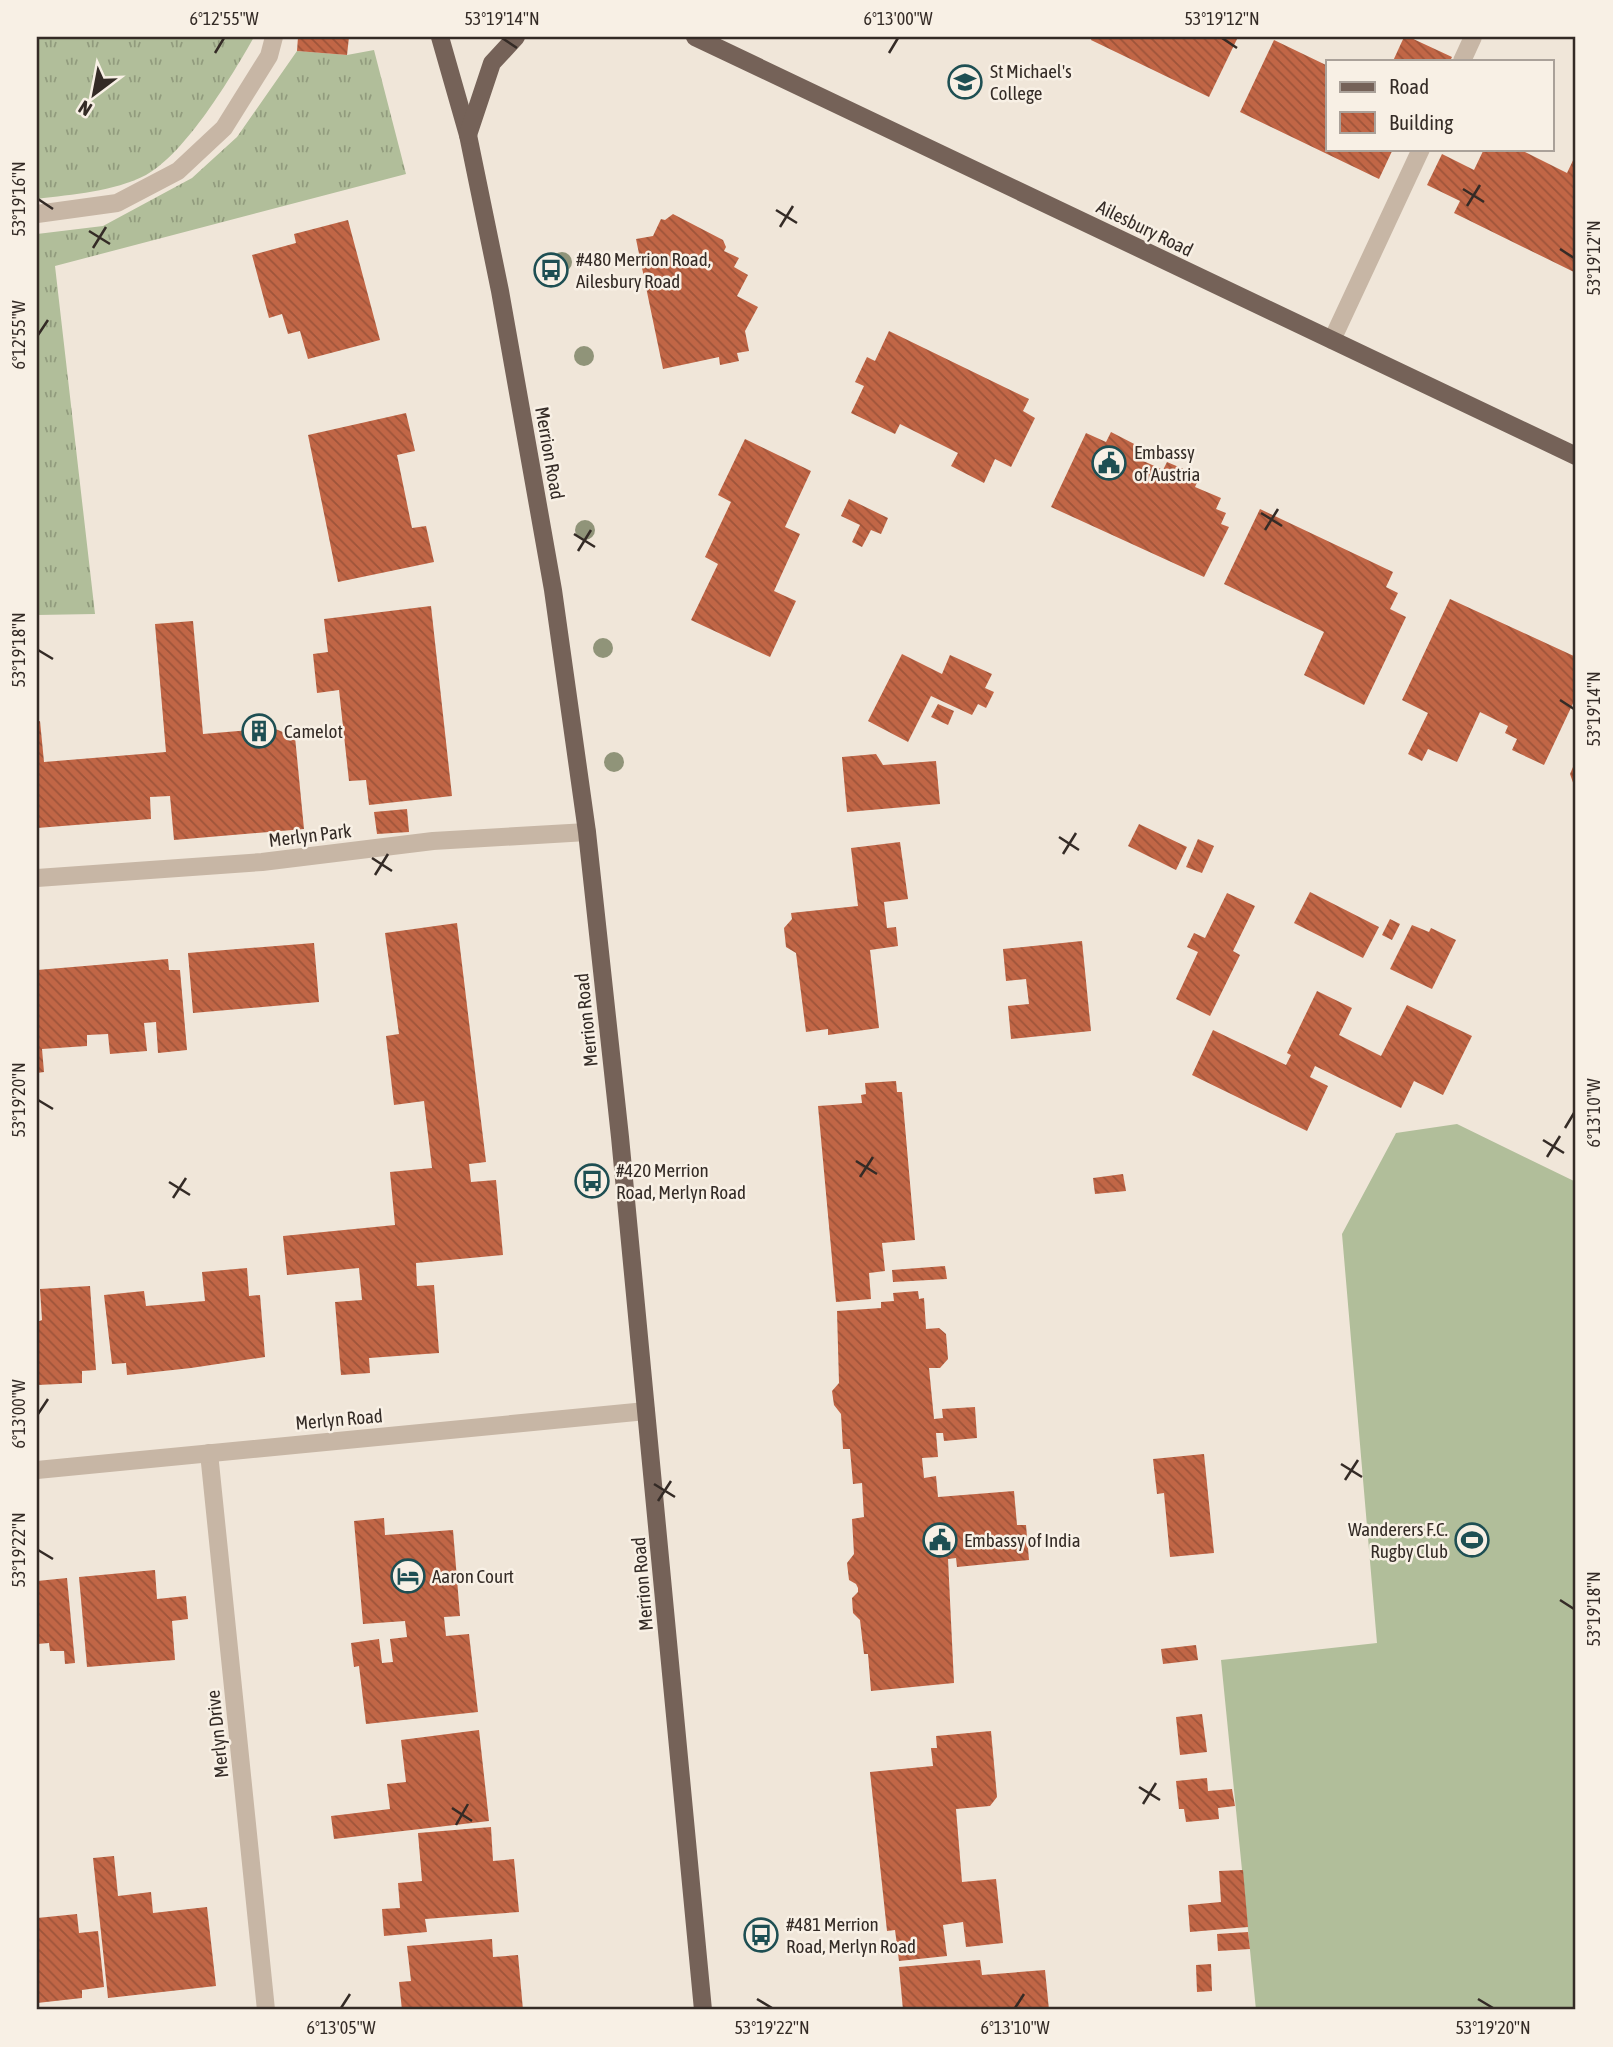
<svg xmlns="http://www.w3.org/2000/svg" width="1613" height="2047" font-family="'Asap Condensed',sans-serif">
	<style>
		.grass { fill: url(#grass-tufts) }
		.garden { fill: #b1be9a }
		.building { fill: url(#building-back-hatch) }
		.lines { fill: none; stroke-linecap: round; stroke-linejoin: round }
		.minor { stroke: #c7b6a5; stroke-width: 18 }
		.major { stroke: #756258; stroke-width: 18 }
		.tree { fill: #909479 }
		.ticks { fill: none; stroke: #342b26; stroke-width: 2.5 }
		.labels { text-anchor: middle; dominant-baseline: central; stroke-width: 5; stroke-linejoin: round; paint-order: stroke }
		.poi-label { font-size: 19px; fill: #342b26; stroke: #f8f0e5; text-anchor: start }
		.street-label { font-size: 19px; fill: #342b26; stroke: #f8f0e5 }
		.neatline { fill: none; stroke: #342b26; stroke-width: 2.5 }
		.ticks-label { font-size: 18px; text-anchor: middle; fill: #342b26 }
	</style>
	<defs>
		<pattern id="grass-tufts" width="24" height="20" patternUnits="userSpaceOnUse" patternTransform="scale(1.75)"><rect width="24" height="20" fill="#b1be9a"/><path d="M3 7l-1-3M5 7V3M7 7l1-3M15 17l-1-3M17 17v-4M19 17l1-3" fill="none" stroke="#919b7d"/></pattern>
		<pattern id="building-back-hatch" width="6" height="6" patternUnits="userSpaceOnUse" patternTransform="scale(1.75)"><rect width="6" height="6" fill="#c16646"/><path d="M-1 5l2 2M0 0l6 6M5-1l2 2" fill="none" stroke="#9e543a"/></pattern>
	</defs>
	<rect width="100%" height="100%" fill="#f0e6d9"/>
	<!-- grass -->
	<g class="grass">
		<path d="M37,37h217c-22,39 -68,116 -108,138 -33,17 -73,19 -109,24z"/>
		<path d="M374,50l32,124 -351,92 40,348 -58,1v-381l66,-8 89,-48 45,-41 60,-86 50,4z"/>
	</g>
	<!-- garden -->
	<path class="garden" d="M1457,1124l119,58v828h-320l-35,-350 156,-17 -35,-409 54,-101z"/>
	<!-- building -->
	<g class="building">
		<path d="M298,37h51l-2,18 -50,-4z"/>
		<path d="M1092,37h146l-29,60 -118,-57z"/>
		<path d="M1404,37h5l43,20 -2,4h-57z"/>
		<path d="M1274,40l54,26v83h65l-14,30 -139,-67z"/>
		<path d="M1484,149h35l48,24 9,-19v119l-122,-60 6,-12 -33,-16 15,-31 32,16z"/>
		<path d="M673,214l50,26 3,7 -2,4 15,7 -5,9 14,8 -11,21 21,11 -13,24 4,20 -12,2 2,8 -19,4 -1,-8 -56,12 -27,-130 17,-3 8,-17 4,1z"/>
		<path d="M348,220l32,120 -72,19 -8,-28 -12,3 -6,-20 -13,4 -17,-63 44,-12 -2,-9z"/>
		<path d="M889,331l140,68 -6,12 12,7 -24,49 -16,-8 -11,24 -33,-17 7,-13 -58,-29 -5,10 -44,-21 13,-27 -9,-4 12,-25 8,4z"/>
		<path d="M406,413l9,38 -18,4 15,73 14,-2 8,36 -96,20 -30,-147z"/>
		<path d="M1111,432l31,16 -5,10 26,12 4,-8 33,14 -5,11 26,11 -5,11 10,4 -5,11 8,3 -25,50 -153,-70 35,-74 20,9z"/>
		<path d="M745,439l66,32 -26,56 15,7 -26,57 22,10 -26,56 -79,-37 27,-56 -13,-7 26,-55 -13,-7z"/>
		<path d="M849,499l39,19 -7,16 -10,-4 -9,17 -10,-5 8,-17 -19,-9z"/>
		<path d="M1260,509l133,63 -7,15 12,6 -8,16 16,8 -42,88 -60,-30 20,-43 -100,-48z"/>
		<path d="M1450,599l126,58v40l-32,68 -32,-15 5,-11 -12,-6 3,-7 -28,-14 -23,50 -29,-13 -6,12 -14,-7 20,-41 -26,-13z"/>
		<path d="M431,606l21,190 -83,9 -3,-25 -17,1 -10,-91 -22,3 -4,-39 15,-2 -4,-33z"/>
		<path d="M193,621l10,113 70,-6 22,9 9,92 -130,11 -4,-44 -20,1 1,22 -114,9v-106l3,-1 4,41 122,-10 -11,-128z"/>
		<path d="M902,654l40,20 8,-19 42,19 -7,14 9,4 -8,16 -8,-4 -6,11 -41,-19 -23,46 -40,-21z"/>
		<path d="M938,704l16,7 -6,14 -17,-8z"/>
		<path d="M876,754l7,11 53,-4 4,43 -93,8 -5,-55z"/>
		<path d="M1576,760v31l-6,-17z"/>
		<path d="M407,809l2,23 -32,2 -3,-22z"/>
		<path d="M1139,824l48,23 -11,23 -48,-24z"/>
		<path d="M1198,839l16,7 -12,27 -16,-6z"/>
		<path d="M900,842l8,57 -24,3 3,26 9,-1 2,19 -28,4 9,78 -51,7v-6l-22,3 -10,-79 -10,-6 -2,-19 8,-9 -1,-6 67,-7 -7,-58z"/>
		<path d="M1310,892l69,35 -16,31 -69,-35z"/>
		<path d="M1227,893l28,13 -22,45 7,4 -30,61 -34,-17 22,-47 -11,-5 7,-14 11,5z"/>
		<path d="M1390,919l10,5 -8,16 -10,-5z"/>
		<path d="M457,923l29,239 -17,2 2,18 25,-2 7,75 -87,8 1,23 17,-1 5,68 -70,5 1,15 -29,2 -6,-73 27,-2 -3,-32 -72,7 -4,-39 112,-11 -5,-53 42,-4 -8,-67 -30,4 -8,-69 13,-2 -14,-101z"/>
		<path d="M1412,925l17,7 2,-4 25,12 -24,49 -42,-20z"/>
		<path d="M1082,941l9,90 -80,8 -3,-33 21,-2 -3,-25 -20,2 -3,-32z"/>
		<path d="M314,943l5,59 -126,11 -5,-60z"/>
		<path d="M168,959l1,11h11l7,80 -29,3 -2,-31 -12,1 3,28 -37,3 -2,-20 -21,1v11l-45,3 2,23 -7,1v-103z"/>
		<path d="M1317,991l35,17 -13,27 42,21 26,-51 65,31 -29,59 -29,-14 -13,27 -86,-42 -5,11 18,9 -21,45 -115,-56 21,-45 73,35 5,-10 -4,-2z"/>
		<path d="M896,1081l1,11h5l13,148 -33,3 3,28 -16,2 2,26 -35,3 -18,-196 44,-3 -1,-8 5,-1 -1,-11z"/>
		<path d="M1123,1174l3,17 -31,3 -2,-16z"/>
		<path d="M945,1266l2,13 -54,3 -1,-12z"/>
		<path d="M247,1268l2,28 11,-1 5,62 -74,11 -64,7 -1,-12 -14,1 -8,-69 40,-4 2,15 59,-5 -3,-29z"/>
		<path d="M90,1286l6,84 -14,1v12l-45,2v-63l5,-2 -2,-31z"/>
		<path d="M918,1291l1,8 5,-1 2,31 13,-1 7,6 2,25 -8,9h-11l5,51 9,-1 -1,-9 33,-2 2,31 -33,3 -1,-8h-7l2,24 -16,1 2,20 12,-2 2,21 76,-6 3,34h9l3,35 -72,7 -1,-9 -8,1 6,124 -83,8 -3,-37h-4l-4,-34 -7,-7 -1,-15 6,-6v-4l-2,-4 -7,-4 -2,-17 7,-9 -2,-35 12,-2 -2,-34 -9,1 -3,-35h-7l-2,-35 -7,-9 -2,-14 7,-8 -2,-72 44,-3v-6l13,-1 -1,-8z"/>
		<path d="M1204,1454l10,99 -44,4 -6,-64 -7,1 -4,-35z"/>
		<path d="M384,1518l1,17 68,-5 7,86 -16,1 2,19 23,-2 9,78 -112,12 -7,-58 -5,1 -3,-24 28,-4 3,24 11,-1 -3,-23 17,-2 -2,-16 -42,3 -9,-103z"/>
		<path d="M155,1570l2,29 29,-3 2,23 -16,2 3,39 -88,7 -8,-90z"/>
		<path d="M67,1578l8,85 -10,1 -1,-13h-14l-1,-8 -12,1v-63z"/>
		<path d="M1196,1645l2,15 -35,4 -2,-15z"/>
		<path d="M1202,1714l5,38 -27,3 -4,-38z"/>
		<path d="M479,1730l10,91 -155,18 -3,-23 59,-7 -3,-25 19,-2 -5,-42z"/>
		<path d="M991,1731l6,66 -7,9 -34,3 6,73 34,-3 7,64 -37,4 -3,-25 -20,3 4,31 -48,5 -4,-31 -8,1 -17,-159 63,-6 -2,-18h6l-1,-12z"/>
		<path d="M1207,1778l1,13 24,-2 3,17 -17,2 1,11 -33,3 -2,-13h-5l-3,-28z"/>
		<path d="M491,1827l2,34 21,-2 5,53 -94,7 2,13 -43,4 -2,-27 18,-1 -2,-25 24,-2 -4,-48z"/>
		<path d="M114,1856l4,40 33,-4 2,21 54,-6 9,79 -108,12 -15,-140z"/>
		<path d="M1243,1870l5,57 -58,5 -2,-27 33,-3 -2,-31z"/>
		<path d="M77,1914l2,19 19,-2 6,56 -22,3v8l-45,5v-85z"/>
		<path d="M1248,1932l2,17 -32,2 -1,-17z"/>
		<path d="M492,1939l1,18 25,-2 5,55h-121l-3,-28 12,-1 -4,-35z"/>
		<path d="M980,1960l2,15 63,-5 4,40h-146l-4,-43z"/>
		<path d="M1211,1964l1,27 -15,1 -1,-27z"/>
	</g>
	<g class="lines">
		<!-- minor -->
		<g class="minor">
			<path d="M1462,61l11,-24"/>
			<path d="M37,214l80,-11 61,-32 46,-43 45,-72 5,-19"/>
			<path d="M1332,340l89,-191"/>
			<path d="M37,878l225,-16 171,-21 154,-9"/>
			<path d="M209,1453l57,557"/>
			<path d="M37,1470l609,-59"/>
		</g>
		<!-- major -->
		<g class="major">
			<path d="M440,37l28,98 32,156 53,299 34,242 33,305 83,873"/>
			<path d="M695,37l881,419"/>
			<path d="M468,135l24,-72 24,-26"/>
		</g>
	</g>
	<!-- trees -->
	<g class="tree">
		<circle cx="562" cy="262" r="10"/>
		<circle cx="584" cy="356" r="10"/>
		<circle cx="585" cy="530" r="10"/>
		<circle cx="603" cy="648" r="10"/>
		<circle cx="614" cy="762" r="10"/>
	</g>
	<!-- ticks -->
	<path class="ticks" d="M502,38l15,10M1222,38l15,10M215,53l9,-15M889,53l9,-15M1463,189l21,13M38,199l15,10M1467,206l13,-21M776,210l21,13M780,227l13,-21M89,231l21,13M93,248l13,-21M1560,249l14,9M38,335l10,-15M1261,513l21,13M1265,530l13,-21M574,534l21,13M578,551l13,-21M38,650l15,9M1560,700l14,9M1059,837l20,13M1063,854l13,-21M372,858l20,13M375,875l13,-21M38,1100l15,9M1565,1128l9,-15M1543,1140l21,13M1547,1157l13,-21M856,1161l21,13M860,1177l13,-20M169,1182l21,13M173,1198l13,-20M38,1414l10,-15M1341,1464l21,13M1345,1480l13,-20M654,1484l21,13M658,1501l13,-20M38,1550l15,9M1560,1600l14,9M1139,1787l21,13M1143,1804l13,-21M452,1808l20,13M456,1825l12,-21M757,1999l15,9M1478,1999l15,9M341,2008l9,-14M1015,2008l9,-14"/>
	<!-- icons -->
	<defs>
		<symbol id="school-ring" viewBox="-11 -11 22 22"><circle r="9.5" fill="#f8f0e5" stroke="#1e4f53" stroke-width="1.5"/><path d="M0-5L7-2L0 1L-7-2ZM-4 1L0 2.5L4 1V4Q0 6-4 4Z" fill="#1e4f53"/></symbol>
		<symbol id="bus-ring" viewBox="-11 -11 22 22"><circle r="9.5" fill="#f8f0e5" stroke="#1e4f53" stroke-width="1.5"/><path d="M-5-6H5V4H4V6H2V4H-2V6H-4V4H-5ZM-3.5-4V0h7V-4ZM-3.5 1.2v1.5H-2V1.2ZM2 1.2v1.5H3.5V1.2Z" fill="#1e4f53"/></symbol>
		<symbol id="civic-ring" viewBox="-11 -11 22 22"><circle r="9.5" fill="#f8f0e5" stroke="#1e4f53" stroke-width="1.5"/><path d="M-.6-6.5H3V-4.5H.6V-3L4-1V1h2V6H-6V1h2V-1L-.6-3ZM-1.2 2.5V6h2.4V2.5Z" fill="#1e4f53"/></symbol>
		<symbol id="building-ring" viewBox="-11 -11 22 22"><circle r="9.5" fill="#f8f0e5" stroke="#1e4f53" stroke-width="1.5"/><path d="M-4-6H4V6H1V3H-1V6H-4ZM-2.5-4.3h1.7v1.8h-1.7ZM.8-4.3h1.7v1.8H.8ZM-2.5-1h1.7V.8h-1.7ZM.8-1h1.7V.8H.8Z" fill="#1e4f53"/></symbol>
		<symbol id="stadium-ring" viewBox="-11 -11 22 22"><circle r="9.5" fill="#f8f0e5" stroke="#1e4f53" stroke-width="1.5"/><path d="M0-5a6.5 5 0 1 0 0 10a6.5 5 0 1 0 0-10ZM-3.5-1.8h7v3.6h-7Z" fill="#1e4f53"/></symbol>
		<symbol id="hotel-ring" viewBox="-11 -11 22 22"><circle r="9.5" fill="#f8f0e5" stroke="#1e4f53" stroke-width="1.5"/><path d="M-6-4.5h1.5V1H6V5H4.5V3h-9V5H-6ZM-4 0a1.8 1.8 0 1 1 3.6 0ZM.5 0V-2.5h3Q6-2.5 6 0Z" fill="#1e4f53"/></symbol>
	</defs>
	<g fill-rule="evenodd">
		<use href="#school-ring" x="946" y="63" width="38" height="38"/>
		<use href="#bus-ring" x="532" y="251" width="38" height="38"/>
		<use href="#civic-ring" x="1090" y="444" width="38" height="38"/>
		<use href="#building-ring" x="240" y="712" width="38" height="38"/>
		<use href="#bus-ring" x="573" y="1162" width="38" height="38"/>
		<use href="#civic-ring" x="921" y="1521" width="38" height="38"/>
		<use href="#stadium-ring" x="1453" y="1521" width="38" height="38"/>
		<use href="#hotel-ring" x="389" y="1557" width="38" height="38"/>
		<use href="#bus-ring" x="742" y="1916" width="38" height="38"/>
	</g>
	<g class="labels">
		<!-- poi labels -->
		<g class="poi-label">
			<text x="990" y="71">St Michael's<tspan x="990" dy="22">College</tspan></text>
			<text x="576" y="259">#480 Merrion Road,<tspan x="576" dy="22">Ailesbury Road</tspan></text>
			<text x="1134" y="452">Embassy<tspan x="1134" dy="22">of Austria</tspan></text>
			<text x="284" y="731">Camelot</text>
			<text x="616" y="1170">#420 Merrion<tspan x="616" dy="22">Road, Merlyn Road</tspan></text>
			<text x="1448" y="1529" text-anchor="end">Wanderers F.C.<tspan x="1448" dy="22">Rugby Club</tspan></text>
			<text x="964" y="1540">Embassy of India</text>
			<text x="432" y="1576">Aaron Court</text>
			<text x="786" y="1924">#481 Merrion<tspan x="786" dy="22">Road, Merlyn Road</tspan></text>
		</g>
		<!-- street labels -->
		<g class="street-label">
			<text transform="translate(1145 228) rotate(26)">Ailesbury Road</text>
			<text transform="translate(550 453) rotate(80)">Merrion Road</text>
			<text transform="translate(310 835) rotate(-7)">Merlyn Park</text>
			<text transform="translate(586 1020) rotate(-96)">Merrion Road</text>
			<text transform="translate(339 1419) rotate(-5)">Merlyn Road</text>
			<text transform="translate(642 1584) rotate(-95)">Merrion Road</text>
			<text transform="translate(217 1734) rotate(-96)">Merlyn Drive</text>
		</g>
	</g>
	<!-- border -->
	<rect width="1613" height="2047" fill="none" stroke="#f8f0e5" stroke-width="77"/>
	<!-- legend -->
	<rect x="1326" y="60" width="228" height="91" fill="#f8f0e5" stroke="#aaa199" stroke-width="2"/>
	<rect x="1340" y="82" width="35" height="10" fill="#756258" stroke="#aaa199" stroke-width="2"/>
	<text x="1389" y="94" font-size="21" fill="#342b26">Road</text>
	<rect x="1340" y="112" width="35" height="21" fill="url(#building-back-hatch)" stroke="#aaa199" stroke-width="2"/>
	<text x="1389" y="130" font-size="21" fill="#342b26">Building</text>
	<!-- north arrow -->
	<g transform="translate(94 94) rotate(212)" stroke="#f8f0e5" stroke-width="5" paint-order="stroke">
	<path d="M0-5L12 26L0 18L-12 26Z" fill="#342b26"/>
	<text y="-10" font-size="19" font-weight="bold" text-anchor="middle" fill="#342b26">N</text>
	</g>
	<rect x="38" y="38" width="1536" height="1970" class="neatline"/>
	<g class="ticks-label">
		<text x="224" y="25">6°12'55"W</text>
		<text x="502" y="25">53°19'14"N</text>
		<text x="898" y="25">6°13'00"W</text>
		<text x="1222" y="25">53°19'12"N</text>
		<text transform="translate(19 199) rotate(-90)" y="6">53°19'16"N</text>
		<text transform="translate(1594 258) rotate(-90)" y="6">53°19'12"N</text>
		<text transform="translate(19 335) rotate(-90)" y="6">6°12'55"W</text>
		<text transform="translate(19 650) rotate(-90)" y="6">53°19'18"N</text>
		<text transform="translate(1594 709) rotate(-90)" y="6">53°19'14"N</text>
		<text transform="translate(19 1100) rotate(-90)" y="6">53°19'20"N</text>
		<text transform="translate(1594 1113) rotate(-90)" y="6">6°13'10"W</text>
		<text transform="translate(19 1414) rotate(-90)" y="6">6°13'00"W</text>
		<text transform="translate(19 1550) rotate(-90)" y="6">53°19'22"N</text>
		<text transform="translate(1594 1609) rotate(-90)" y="6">53°19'18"N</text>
		<text x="341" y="2034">6°13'05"W</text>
		<text x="772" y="2034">53°19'22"N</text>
		<text x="1015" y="2034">6°13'10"W</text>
		<text x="1493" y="2034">53°19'20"N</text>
	</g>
</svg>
